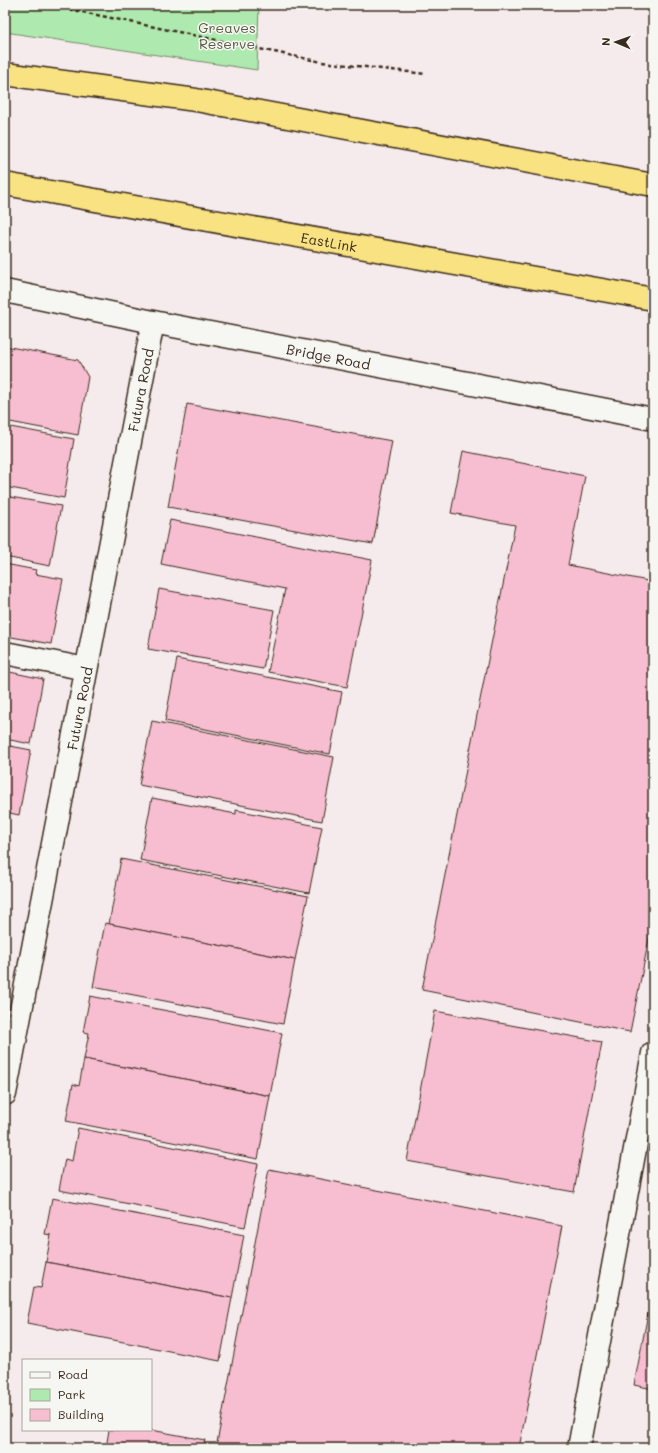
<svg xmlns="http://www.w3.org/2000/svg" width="658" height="1453" font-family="Mali,sans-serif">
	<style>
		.green { fill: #aeeaaf; stroke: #748a66 }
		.building { fill: #f7bed2; stroke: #3b2a1e }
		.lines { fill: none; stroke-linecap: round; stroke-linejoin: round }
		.minor-casing { stroke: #3b2a1e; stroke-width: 25 }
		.highway-casing { stroke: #3b2a1e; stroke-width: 25 }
		.path { stroke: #3b2a1e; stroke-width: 2.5; stroke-dasharray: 4 3; stroke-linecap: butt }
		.minor { stroke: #f6f6f2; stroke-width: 22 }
		.highway { stroke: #f8e281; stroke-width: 22 }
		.labels { text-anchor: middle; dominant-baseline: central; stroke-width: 3; stroke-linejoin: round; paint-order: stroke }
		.park-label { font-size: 14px; fill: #585a42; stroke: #f6f6f2 }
		.street-label { font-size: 14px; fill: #3b2a1e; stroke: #f6f6f2 }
	</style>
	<rect width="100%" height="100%" fill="#f6ebec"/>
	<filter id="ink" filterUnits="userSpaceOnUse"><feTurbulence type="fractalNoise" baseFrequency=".025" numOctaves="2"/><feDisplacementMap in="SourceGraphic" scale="8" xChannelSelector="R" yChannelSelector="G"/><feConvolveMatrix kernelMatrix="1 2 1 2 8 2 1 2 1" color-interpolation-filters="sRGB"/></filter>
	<g filter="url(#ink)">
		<!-- green -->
		<path class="green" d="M5,5h254l-2,65 -252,-38z"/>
		<!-- building -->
		<g class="building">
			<path d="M5,346l73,14 10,17 -10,58 -73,-14z"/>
			<path d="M187,404l205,37 -19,103 -205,-37z"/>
			<path d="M5,426l69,13 -10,59 -59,-11z"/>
			<path d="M463,451l122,25 -17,89 85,17v337l-23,113 -208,-42 93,-465 -64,-12z"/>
			<path d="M5,496l56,10 -11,60 -45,-9z"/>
			<path d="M170,520l202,40 -25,127 -79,-15 17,-83 -124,-25z"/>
			<path d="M5,564l31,6 -1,4 28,5 -12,65 -45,-8 3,-19 -4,-1z"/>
			<path d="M159,589l115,21 -11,59 -115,-20z"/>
			<path d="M177,659l165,33 -12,62 -165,-33z"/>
			<path d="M5,671l38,8 -12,65 -26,-5z"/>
			<path d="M152,721l182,36 -12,64 -183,-36z"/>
			<path d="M5,745l26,5 -12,65 -14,-3z"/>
			<path d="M152,798l84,16v-4l86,17 -13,66 -169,-33z"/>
			<path d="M121,859l187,37 -13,64 -186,-36z"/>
			<path d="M105,923l190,37 -12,64 -190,-37z"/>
			<path d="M90,996l192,37 -12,63 -186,-37 5,-26 -6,-1z"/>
			<path d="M435,1011l167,31 -28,150 -167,-31z"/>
			<path d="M84,1059l186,37 -12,63 -192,-38 7,-37 6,2z"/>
			<path d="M78,1128l180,36 -13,63 -186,-37 6,-31 7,2z"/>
			<path d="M269,1169l293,57 -43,222h-303z"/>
			<path d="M52,1198l192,37 -12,63 -186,-36 5,-27 -6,-1z"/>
			<path d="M46,1262l186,36 -12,63 -193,-38 7,-36 7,1z"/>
			<path d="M653,1288v101l-19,-4z"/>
			<path d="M109,1430h42l54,10 -2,8h-97z"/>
		</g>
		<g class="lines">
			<defs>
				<g id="minor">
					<path id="s1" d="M5,291l148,31 500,97"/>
					<path d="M5,653l81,16"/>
					<path id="s2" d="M5,1094l148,-772"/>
					<path d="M579,1448l74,-395"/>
				</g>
				<g id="highway">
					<path d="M5,74l191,26 457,85"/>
					<path id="s3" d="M5,184l648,115"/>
				</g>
			</defs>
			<!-- minor casing -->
			<use href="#minor" class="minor-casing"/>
			<!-- highway casing -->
			<use href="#highway" class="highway-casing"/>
			<!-- path -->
			<path class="path" d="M63,5l5,4 254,53 104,12"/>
			<!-- minor -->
			<use href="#minor" class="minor"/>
			<!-- highway -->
			<use href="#highway" class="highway"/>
		</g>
	</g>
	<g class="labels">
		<!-- park labels -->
		<g class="park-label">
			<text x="227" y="27">Greaves<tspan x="227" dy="16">Reserve</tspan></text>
		</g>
		<!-- street labels -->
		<g class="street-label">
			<text stroke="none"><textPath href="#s3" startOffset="329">EastLink</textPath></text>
			<text stroke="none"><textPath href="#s1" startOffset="330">Bridge Road</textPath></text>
			<text stroke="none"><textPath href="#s2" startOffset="717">Futura Road</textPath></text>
			<text stroke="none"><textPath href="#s2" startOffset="393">Futura Road</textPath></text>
		</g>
	</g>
	<!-- margin -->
	<rect width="658" height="1453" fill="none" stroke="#f6f6f2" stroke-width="20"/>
	<rect x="10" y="10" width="638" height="1433" fill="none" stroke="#3b2a1e" stroke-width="1.5" filter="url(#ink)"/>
	<!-- legend -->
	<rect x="22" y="1359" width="130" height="72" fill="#f6f6f2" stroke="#aba49d"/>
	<rect x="30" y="1372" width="20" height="6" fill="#f6f6f2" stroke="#aba49d"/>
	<text x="58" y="1379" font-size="12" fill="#3b2a1e">Road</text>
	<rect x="30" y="1389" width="20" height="12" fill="#aeeaaf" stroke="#aba49d"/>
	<text x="58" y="1399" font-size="12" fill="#3b2a1e">Park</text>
	<rect x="30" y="1409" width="20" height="12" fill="#f7bed2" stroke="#aba49d"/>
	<text x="58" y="1419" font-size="12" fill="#3b2a1e">Building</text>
	<!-- north arrow -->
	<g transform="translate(616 42) rotate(272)" stroke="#f6f6f2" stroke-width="3" paint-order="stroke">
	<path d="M0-3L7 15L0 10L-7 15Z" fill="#3b2a1e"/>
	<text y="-6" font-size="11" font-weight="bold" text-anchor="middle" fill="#3b2a1e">N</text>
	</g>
</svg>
